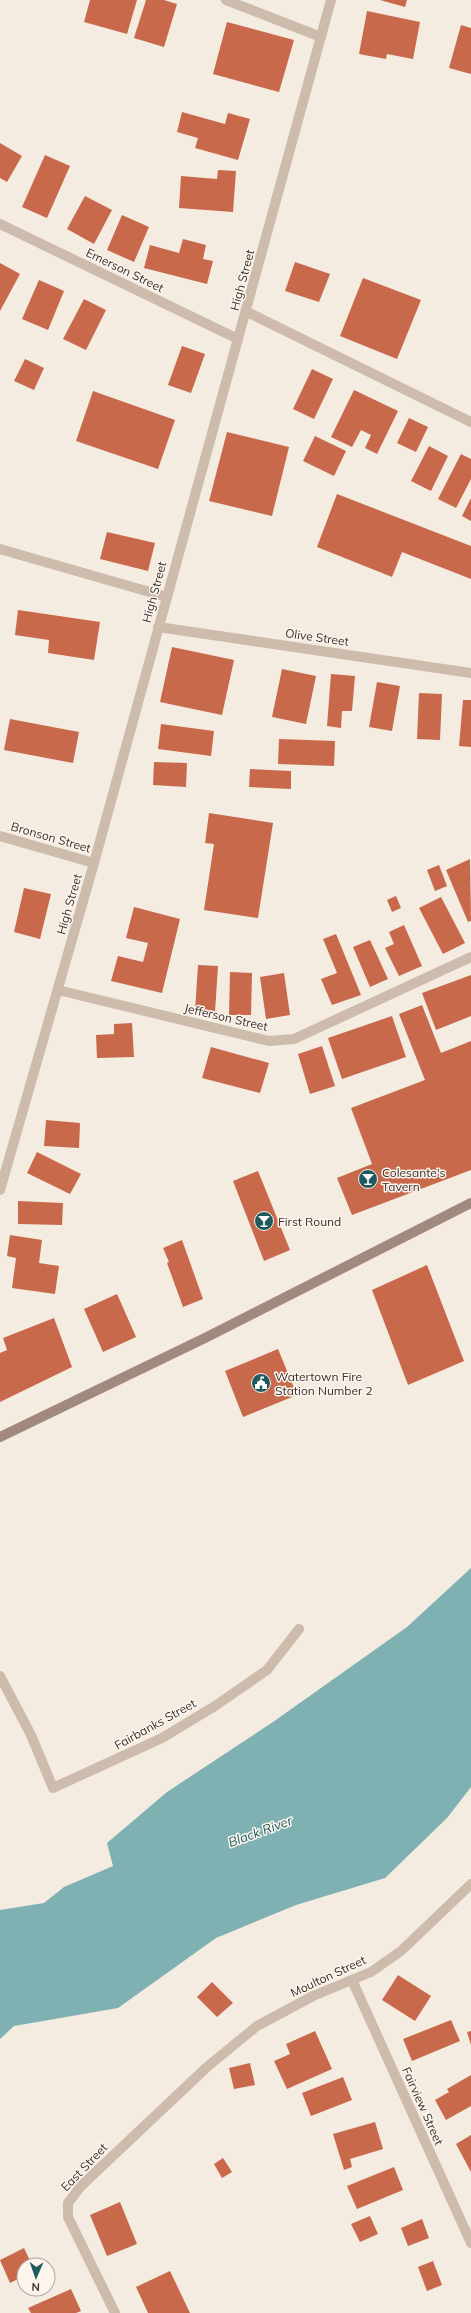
<svg xmlns="http://www.w3.org/2000/svg" width="471" height="2313" font-family="Mulish,sans-serif">
	<style>
		.water { fill: #7fb0b2 }
		.building { fill: #c8694b }
		.lines { fill: none; stroke-linecap: round; stroke-linejoin: round }
		.minor { stroke: #cdbbac; stroke-width: 10 }
		.tertiary { stroke: #cdbbac; stroke-width: 10 }
		.secondary { stroke: #a18a7d; stroke-width: 10 }
		.labels { text-anchor: middle; dominant-baseline: central; stroke-width: 3; stroke-linejoin: round; paint-order: stroke }
		.street-label { font-size: 12px; fill: #3b302b; stroke: #fbf5ee }
		.poi-label { font-size: 12px; fill: #3b302b; stroke: #fbf5ee; text-anchor: start }
		.water-label { font-size: 13px; font-style: italic; fill: #1f5a5e; stroke: #fbf5ee }
	</style>
	<rect width="100%" height="100%" fill="#f4ebe1"/>
	<!-- water -->
	<path class="water" d="M471,1568v219l-24,31 -62,60 -89,27 -80,33 -98,70 -104,18 -14,13v-129l44,-7 20,-16 49,-21 -6,-23 60,-51 106,-70 134,-95z"/>
	<!-- building -->
	<g class="building">
		<path d="M90,0h47l-10,34 -43,-12z"/>
		<path d="M146,0h18l13,4 -13,43 -30,-9z"/>
		<path d="M380,0h27l-2,7z"/>
		<path d="M367,11l53,11 -7,37 -26,-5 -1,5 -27,-5z"/>
		<path d="M227,22l67,18 -15,52 -66,-18z"/>
		<path d="M461,25l10,3v46l-22,-6z"/>
		<path d="M182,112l43,12 3,-11 22,6 -12,41 -43,-12 3,-10 -21,-6z"/>
		<path d="M0,143l22,13 -15,26 -7,-4z"/>
		<path d="M45,155l25,11 -23,52 -25,-11z"/>
		<path d="M218,170l18,1 -3,41 -54,-4 2,-32 36,3z"/>
		<path d="M85,196l27,14 -18,34 -27,-15z"/>
		<path d="M122,215l27,12 -15,35 -27,-12z"/>
		<path d="M183,239l23,6 -3,14 10,2 -6,23 -63,-16 6,-23 29,8z"/>
		<path d="M295,262l35,12 -11,28 -34,-11z"/>
		<path d="M0,263l20,11 -20,37z"/>
		<path d="M363,278l58,22 -24,59 -57,-23z"/>
		<path d="M39,280l25,11 -16,39 -26,-11z"/>
		<path d="M84,299l22,11 -20,40 -23,-11z"/>
		<path d="M182,346l23,8 -14,39 -23,-8z"/>
		<path d="M25,359l19,9 -10,22 -20,-9z"/>
		<path d="M312,369l21,10 -19,40 -21,-10z"/>
		<path d="M354,390l44,21 -21,43 -12,-6 6,-13 -10,-5 -9,17 -21,-10z"/>
		<path d="M93,391l82,29 -17,49 -82,-28z"/>
		<path d="M409,418l19,9 -12,25 -19,-9z"/>
		<path d="M227,432l62,15 -17,69 -63,-15z"/>
		<path d="M315,436l31,15 -12,25 -31,-15z"/>
		<path d="M429,446l19,10 -17,35 -20,-10z"/>
		<path d="M461,454l10,5v20l-15,29 -18,-9z"/>
		<path d="M337,494l134,52v33l-69,-27 -10,25 -75,-30z"/>
		<path d="M471,498v23l-9,-5z"/>
		<path d="M107,532l48,11 -7,28 -48,-12z"/>
		<path d="M18,610l82,12 -6,38 -46,-7 1,-13 -34,-5z"/>
		<path d="M172,647l62,13 -12,55 -62,-13z"/>
		<path d="M282,669l34,7 -10,48 -34,-7z"/>
		<path d="M331,674l24,2 -3,35h-10l-1,17 -14,-2z"/>
		<path d="M377,682l23,4 -8,45 -23,-4z"/>
		<path d="M419,693l23,1 -2,46 -23,-1z"/>
		<path d="M463,700h8v47l-12,-1z"/>
		<path d="M10,719l69,13 -6,31 -69,-13z"/>
		<path d="M161,724l53,7 -3,25 -53,-7z"/>
		<path d="M279,739l56,2 -1,25 -56,-2z"/>
		<path d="M154,762l33,1 -1,24 -33,-2z"/>
		<path d="M250,769l41,2v18l-42,-2z"/>
		<path d="M209,813l64,10 -15,95 -54,-8 10,-66 -9,-1z"/>
		<path d="M470,859l1,62 -3,1 -22,-52z"/>
		<path d="M439,865l8,21 -12,5 -8,-21z"/>
		<path d="M24,888l27,6 -11,45 -26,-7z"/>
		<path d="M396,896l5,12 -9,4 -5,-12z"/>
		<path d="M441,897l24,46 -22,11 -24,-46z"/>
		<path d="M134,907l46,12 -18,74 -51,-12 7,-25 25,6 5,-19 -22,-5z"/>
		<path d="M404,925l18,41 -23,10 -14,-28 9,-4 -5,-12z"/>
		<path d="M336,934l25,61 -29,10 -11,-26 16,-6 -14,-34z"/>
		<path d="M370,940l18,39 -18,8 -17,-40z"/>
		<path d="M198,965l20,1 -3,46 -20,-1z"/>
		<path d="M230,972l22,1 -1,42h-22z"/>
		<path d="M284,973l6,42 -24,4 -6,-42z"/>
		<path d="M471,975v41l-35,14 -14,-37z"/>
		<path d="M422,1005l19,48 30,-12v129l-119,45 -15,-37 35,-14 -21,-56 74,-28 -26,-66z"/>
		<path d="M392,1016l14,41 -64,22 -14,-41z"/>
		<path d="M132,1023l2,34 -37,1 -1,-23 18,-1v-10z"/>
		<path d="M322,1046l13,40 -25,8 -12,-40z"/>
		<path d="M211,1047l58,16 -9,30 -58,-15z"/>
		<path d="M46,1120l34,3 -1,25 -35,-2z"/>
		<path d="M37,1152l44,22 -11,20 -43,-21z"/>
		<path d="M258,1171l32,79 -26,11 -31,-80z"/>
		<path d="M18,1201l45,2 -1,22 -44,-1z"/>
		<path d="M10,1235l32,5 -3,23 20,3 -4,28 -43,-6 4,-30 -9,-2z"/>
		<path d="M182,1240l21,59 -20,8 -16,-44 2,-1 -6,-14z"/>
		<path d="M427,1265l37,96 -56,24 -36,-95z"/>
		<path d="M117,1294l19,43 -33,15 -19,-43z"/>
		<path d="M54,1318l18,49 -72,35v-49l7,-3 -4,-12z"/>
		<path d="M278,1349l19,46 -54,22 -18,-46z"/>
		<path d="M398,1975l33,21 -16,25 -33,-21z"/>
		<path d="M212,1982l21,21 -16,14 -20,-20z"/>
		<path d="M451,2020l9,21 -48,20 -9,-22z"/>
		<path d="M315,2031l17,38 -45,20 -13,-28 16,-7 -4,-10z"/>
		<path d="M471,2031v14l-4,-13z"/>
		<path d="M250,2063l5,22 -21,4 -5,-21z"/>
		<path d="M471,2075v31l-25,14 -11,-20 14,-8 -2,-3z"/>
		<path d="M343,2077l9,23 -41,16 -9,-23z"/>
		<path d="M375,2122l8,27 -33,10 2,8 -8,3 -11,-36z"/>
		<path d="M471,2135v37l-15,-28z"/>
		<path d="M223,2158l9,14 -10,6 -8,-14z"/>
		<path d="M394,2167l9,23 -46,19 -10,-23z"/>
		<path d="M120,2202l17,42 -30,12 -17,-41z"/>
		<path d="M370,2216l8,18 -18,8 -9,-18z"/>
		<path d="M422,2219l7,19 -21,8 -7,-18z"/>
		<path d="M24,2248l8,17h-8v11l-14,7 -10,-23z"/>
		<path d="M433,2261l9,24 -15,6 -9,-24z"/>
		<path d="M170,2271l20,42h-42l-12,-26z"/>
		<path d="M71,2289l10,22 -5,2h-45l-3,-5z"/>
	</g>
	<g class="lines">
		<!-- minor -->
		<g class="minor">
			<path d="M226,0l95,37"/>
			<path d="M0,224l238,115"/>
			<path d="M247,312l224,110"/>
			<path d="M0,549l167,48"/>
			<path d="M158,627l313,46"/>
			<path d="M0,836l94,27"/>
			<path d="M58,990l211,51 25,-2 177,-82"/>
			<path d="M0,1676l31,59 22,53 109,-50 53,-32 52,-36 32,-41"/>
			<path d="M352,1980l119,263"/>
			<path d="M115,2313l-47,-96v-14l13,-17 126,-119 50,-41 56,-30 58,-24 30,-21 70,-67"/>
		</g>
		<!-- tertiary -->
		<path class="tertiary" d="M0,1190l94,-327 237,-863"/>
		<!-- secondary -->
		<path class="secondary" d="M0,1437l205,-99 266,-135"/>
	</g>
	<!-- icons -->
	<defs>
		<symbol id="bar-disc" viewBox="-11 -11 22 22"><circle r="9.5" fill="#1f5a5e" stroke="#fbf5ee"/><path d="M-6-5H6L.8 .8V4.5H3.5V6h-7V4.5H-.8V.8Z" fill="#fff"/></symbol>
		<symbol id="civic-disc" viewBox="-11 -11 22 22"><circle r="9.5" fill="#1f5a5e" stroke="#fbf5ee"/><path d="M-.6-6.5H3V-4.5H.6V-3L4-1V1h2V6H-6V1h2V-1L-.6-3ZM-1.2 2.5V6h2.4V2.5Z" fill="#fff"/></symbol>
	</defs>
	<g fill-rule="evenodd">
		<use href="#bar-disc" x="357" y="1168" width="22" height="22"/>
		<use href="#bar-disc" x="253" y="1210" width="22" height="22"/>
		<use href="#civic-disc" x="250" y="1372" width="22" height="22"/>
	</g>
	<g class="labels">
		<!-- street labels -->
		<g class="street-label">
			<text transform="translate(125 270) rotate(26)">Emerson Street</text>
			<text transform="translate(242 280) rotate(-75)">High Street</text>
			<text transform="translate(154 592) rotate(-75)">High Street</text>
			<text transform="translate(317 637) rotate(8)">Olive Street</text>
			<text transform="translate(51 837) rotate(16)">Bronson Street</text>
			<text transform="translate(69 904) rotate(-74)">High Street</text>
			<text transform="translate(226 1017) rotate(13)">Jefferson Street</text>
			<text transform="translate(155 1724) rotate(-29)">Fairbanks Street</text>
			<text transform="translate(328 1976) rotate(-25)">Moulton Street</text>
			<text transform="translate(423 2106) rotate(66)">Fairview Street</text>
			<text transform="translate(84 2167) rotate(-46)">East Street</text>
		</g>
		<!-- poi labels -->
		<g class="poi-label">
			<text x="382" y="1172">Colesante's<tspan x="382" dy="14">Tavern</tspan></text>
			<text x="278" y="1221">First Round</text>
			<text x="275" y="1376">Watertown Fire<tspan x="275" dy="14">Station Number 2</tspan></text>
		</g>
		<!-- water labels -->
		<g class="water-label">
			<text transform="translate(260 1831) rotate(-20)">Black River</text>
		</g>
	</g>
	<!-- north arrow -->
	<g transform="translate(36 2277) rotate(182)"><circle r="19" fill="#fbf5ee" stroke="#aea6a0"/>
	<path d="M0-3L7 15L0 10L-7 15Z" fill="#1f5a5e"/>
	<text y="-6" font-size="11" font-weight="bold" text-anchor="middle" fill="#3b302b">N</text>
	</g>
</svg>
